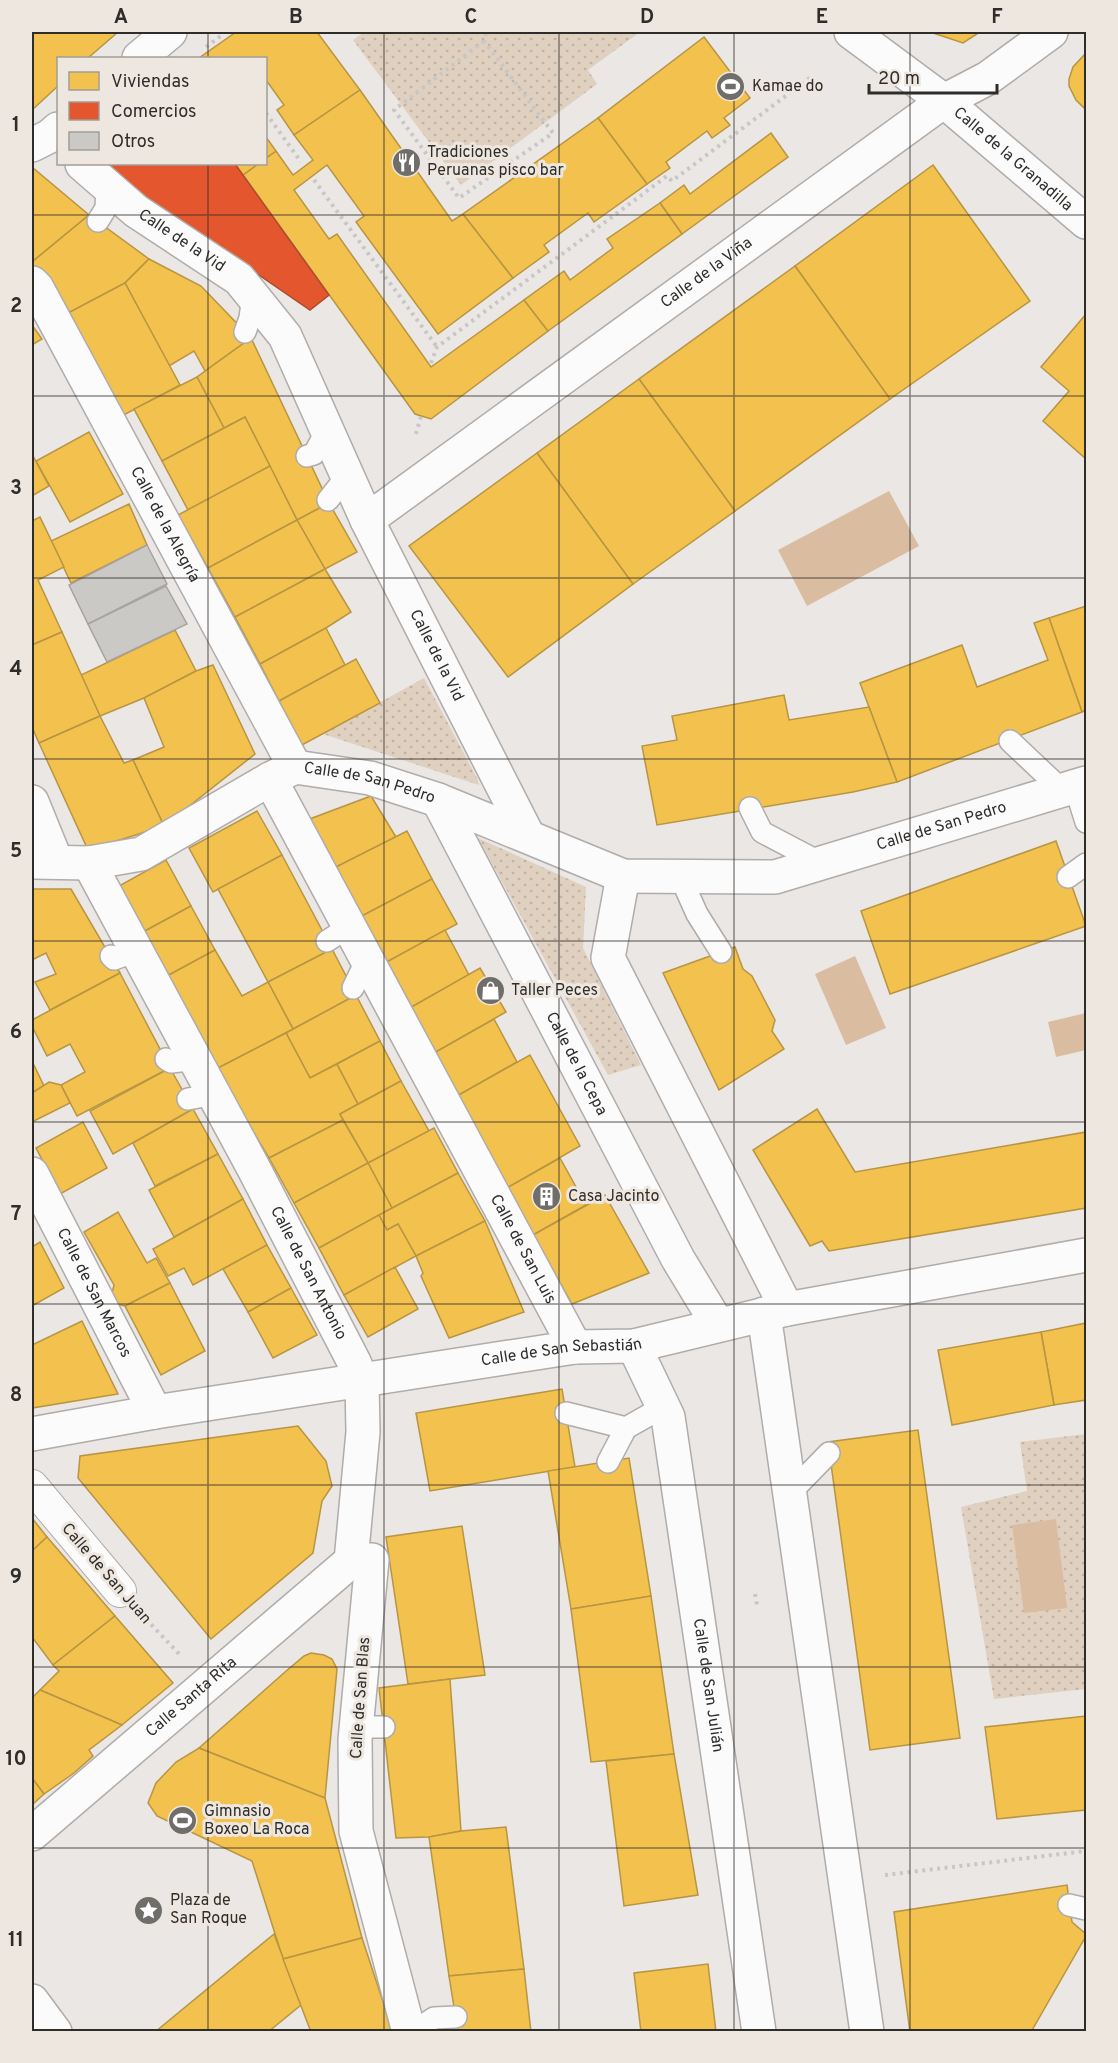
<svg xmlns="http://www.w3.org/2000/svg" width="1118" height="2063" font-family="Overpass,sans-serif">
	<style>
		.green { fill: url(#green-dots) }
		.water { fill: #dabda0 }
		.homes { fill: #f2c14e; stroke: #b89543; stroke-width: 1.5 }
		.shops { fill: #e4572e; stroke: #ae4a2d; stroke-width: 1.5 }
		.building { fill: #cbc9c6; stroke: #a6a3a1; stroke-width: 1.5 }
		.lines { fill: none; stroke-linecap: round; stroke-linejoin: round }
		.service-casing { stroke: #afacaa; stroke-width: 24 }
		.pedestrian-casing { stroke: #afacaa; stroke-width: 34 }
		.minor-casing { stroke: #afacaa; stroke-width: 36 }
		.path { stroke: #c9c7c6; stroke-width: 4; stroke-dasharray: 3 4.5; stroke-linecap: butt }
		.service { stroke: #fcfbfb; stroke-width: 21 }
		.pedestrian { stroke: #fcfbfb; stroke-width: 32 }
		.minor { stroke: #fcfbfb; stroke-width: 33 }
		.grid { fill: none; stroke: #2f2d2a; stroke-width: 1.5; stroke-opacity: 0.55 }
		.labels { text-anchor: middle; dominant-baseline: central; stroke-width: 6; stroke-linejoin: round; paint-order: stroke }
		.poi-label { font-size: 16px; fill: #2f2d2a; stroke: #eee7e0; text-anchor: start }
		.street-label { font-size: 16px; fill: #2f2d2a; stroke: #eee7e0 }
		.neatline { fill: none; stroke: #2f2d2a; stroke-width: 2 }
		.grid-label { font-size: 20px; text-anchor: middle; font-weight: bold; fill: #2f2d2a }
	</style>
	<defs>
		<pattern id="green-dots" width="8" height="8" patternUnits="userSpaceOnUse" patternTransform="scale(1.5)"><rect width="8" height="8" fill="#e0d0c0"/><path d="M2 2h.1M6 6h.1" fill="none" stroke="#c0b3a5" stroke-width="1.8" stroke-linecap="round"/></pattern>
	</defs>
	<rect width="100%" height="100%" fill="#eae7e4"/>
	<!-- green -->
	<g class="green">
		<path d="M364,32h276l-52,38 9,14 -136,101 -108,-145z"/>
		<path d="M424,678l54,102 1,5 -156,-51z"/>
		<path d="M478,838l108,49 -3,61 58,117 -33,10z"/>
		<path d="M1086,1434v255l-92,10 -33,-192 66,-16 -7,-49z"/>
	</g>
	<!-- water -->
	<g class="water">
		<path d="M889,491l30,55 -112,60 -29,-56z"/>
		<path d="M855,956l31,72 -40,17 -31,-71z"/>
		<path d="M1086,1013v37l-30,7 -8,-35z"/>
		<path d="M1056,1519l11,89 -43,5 -12,-88z"/>
	</g>
	<!-- homes -->
	<g class="homes">
		<path d="M32,32h86l-30,26h-30v28l-26,24z"/>
		<path d="M236,32h81l43,58 -66,45 -17,-25 7,-5 -18,-25v-22h-67z"/>
		<path d="M930,32h50l-17,11z"/>
		<path d="M704,37l46,61 -26,20 6,7 -18,13 -5,-7 -41,31 4,6 -23,16 -49,-66z"/>
		<path d="M1086,53v57l-10,-10 -7,-14v-7l4,-12z"/>
		<path d="M360,90l92,131 11,-7 50,64 -75,56 -82,-112 8,-6 -37,-51 -33,25 35,49 8,-5 94,133 93,-67 24,31 -117,88 -16,-5 -172,-239 15,-11h8v-6l10,-7 17,24 20,-15 -19,-25z"/>
		<path d="M598,118l49,66 -53,38 -6,-9 -44,32 5,7 -36,26 -50,-64z"/>
		<path d="M771,133l17,24 -106,77 -22,-31 24,-18 6,9z"/>
		<path d="M266,137l10,14 -10,7z"/>
		<path d="M235,164h23l-15,11z"/>
		<path d="M933,165l97,136 -140,98 -95,-133z"/>
		<path d="M32,167l57,48 -57,47z"/>
		<path d="M660,203l22,31 -134,97 -24,-31 40,-29 6,9 43,-32 -6,-9z"/>
		<path d="M89,215l60,44 -24,24 -66,35 -27,-44v-12z"/>
		<path d="M149,259l52,27 50,52 -46,33 -11,-20 -25,15 -44,-83z"/>
		<path d="M795,266l95,133 -155,112 -96,-132z"/>
		<path d="M125,283l55,102 -60,32 -54,-103z"/>
		<path d="M1086,314v145l-43,-38 26,-30 -28,-24z"/>
		<path d="M32,325l10,14 -10,6z"/>
		<path d="M251,338l78,165 -32,17 -52,-103 -21,11 -27,-51z"/>
		<path d="M197,377l27,51 -62,33 -28,-52z"/>
		<path d="M639,379l96,132 -102,73 -96,-131z"/>
		<path d="M245,417l25,49 -82,44 -26,-49z"/>
		<path d="M89,432l34,62 -53,28 -34,-61z"/>
		<path d="M537,453l96,131 -125,93 -99,-131z"/>
		<path d="M32,454l17,32 -17,10z"/>
		<path d="M270,466l27,54 -89,48 -30,-53z"/>
		<path d="M329,503l28,49 -32,17 -28,-49z"/>
		<path d="M129,504l18,41 -76,38 -20,-42z"/>
		<path d="M40,517l24,50 -26,13 24,52 -30,13v-124z"/>
		<path d="M297,520l28,49 -90,48 -27,-49z"/>
		<path d="M325,569l26,43 -25,16 -66,36 -25,-47z"/>
		<path d="M1086,606v104l-4,2 -33,-94z"/>
		<path d="M1049,618l33,94 -185,70 -37,-99 102,-38 15,42 71,-27 -14,-37z"/>
		<path d="M326,628l19,37 -66,36 -19,-37z"/>
		<path d="M175,630l21,41 -52,27 -44,18 -19,-41z"/>
		<path d="M62,632l38,84 -61,27 -7,-16v-82z"/>
		<path d="M356,659l24,44 -78,42 -23,-44z"/>
		<path d="M213,665l42,89 -91,72 -31,-66 31,-13 -20,-49 52,-27z"/>
		<path d="M784,695l5,25 80,-13 28,75 -44,10 -196,33 -15,-79 35,-6 -5,-24z"/>
		<path d="M100,716l24,47 9,-3 31,66 -76,24 -49,-107z"/>
		<path d="M371,796l25,41 -64,32 -25,-49z"/>
		<path d="M257,811l25,44 -69,37 -24,-44z"/>
		<path d="M407,831l25,48 -74,39 -26,-49z"/>
		<path d="M1056,841l30,85 -196,68 -29,-83z"/>
		<path d="M282,855l50,94 -64,33 -50,-93z"/>
		<path d="M166,860l25,46 -48,26 -24,-46z"/>
		<path d="M432,879l25,45 -74,40 -25,-46z"/>
		<path d="M32,889h39l49,84 -70,37 -15,-28 21,-8 -10,-21 -14,7z"/>
		<path d="M191,906l24,44 -48,26 -24,-44z"/>
		<path d="M445,930l24,45 -61,34 -25,-45z"/>
		<path d="M735,947l8,22 9,7 23,44 -3,11 12,18 -65,41 -56,-117z"/>
		<path d="M332,949l24,46 -63,34 -25,-47z"/>
		<path d="M215,950l27,46 26,-14 25,47 -75,39 -51,-92z"/>
		<path d="M480,968l26,44 -72,41 -26,-44z"/>
		<path d="M120,973l50,95 -93,48 -16,-31 24,-13 -15,-28 -23,12 -15,-30v-6z"/>
		<path d="M356,995l24,46 -70,37 -24,-45z"/>
		<path d="M494,1019l23,43 -60,34 -23,-43z"/>
		<path d="M286,1033l24,45 27,-14 21,40 -18,10 3,6 -74,38 -32,-53 -19,-37z"/>
		<path d="M380,1041l21,40 -43,23 -21,-40z"/>
		<path d="M530,1055l50,91 -73,42 -50,-92z"/>
		<path d="M32,1061l12,25 -12,7z"/>
		<path d="M170,1068l23,41 -80,45 -23,-43z"/>
		<path d="M401,1081l28,50 -61,32 -28,-49z"/>
		<path d="M49,1082l12,3 9,18 -38,19v-29z"/>
		<path d="M193,1109l25,45 -63,32 -22,-43z"/>
		<path d="M817,1109l38,63 231,-40v76l-257,43 -7,-10 -12,5 -57,-96z"/>
		<path d="M343,1120l25,43 -74,40 -25,-45z"/>
		<path d="M83,1122l24,46 -47,26 -24,-46z"/>
		<path d="M434,1128l24,45 -66,35 -24,-45z"/>
		<path d="M218,1154l25,45 -69,38 -25,-47z"/>
		<path d="M560,1158l26,47 -53,30 -26,-47z"/>
		<path d="M368,1163l24,45 -73,40 -25,-45z"/>
		<path d="M458,1173l27,48 -69,35 -18,-32 -11,6 -8,-15z"/>
		<path d="M605,1195l44,78 -77,31 -39,-69z"/>
		<path d="M243,1199l24,46 -74,40 -9,-17 -16,8 -15,-27z"/>
		<path d="M118,1212l29,51 9,-5 14,25 -45,23 -8,-2 -5,-11 2,-8 -30,-53z"/>
		<path d="M379,1215l8,15 11,-6 18,32 -72,39 -25,-47z"/>
		<path d="M485,1221l39,91 -75,26 -28,-62 2,-3 -7,-17z"/>
		<path d="M40,1242l24,46 -32,18v-59z"/>
		<path d="M267,1245l24,43 -43,24 -25,-43z"/>
		<path d="M395,1267l23,42 -50,28 -24,-42z"/>
		<path d="M170,1283l35,68 -44,24 -36,-69z"/>
		<path d="M291,1288l26,47 -44,23 -25,-46z"/>
		<path d="M82,1321l36,73 -86,14v-63z"/>
		<path d="M1086,1323v77l-32,5 -13,-73z"/>
		<path d="M1041,1332l13,73 -102,20 -14,-75z"/>
		<path d="M562,1389l13,78 -145,24 -14,-78z"/>
		<path d="M298,1426l28,35 6,25 -10,15 -9,52 -102,86 -133,-161 2,-22z"/>
		<path d="M918,1430l42,308 -90,12 -42,-308z"/>
		<path d="M629,1458l22,138 -80,13 -23,-138z"/>
		<path d="M32,1518l15,19 -15,14z"/>
		<path d="M462,1526l23,149 -77,9 -22,-147z"/>
		<path d="M47,1537l68,79 -62,49 -21,-28v-86z"/>
		<path d="M651,1596l23,158 -83,8 -20,-153z"/>
		<path d="M115,1616l58,67 -51,42 -82,-35 19,-19 -6,-6z"/>
		<path d="M311,1653l13,2 8,4 5,10 -12,129 -126,-50 86,-76 19,-16z"/>
		<path d="M450,1679l11,152 -32,6 -33,1 -17,-150z"/>
		<path d="M40,1690l82,35 -33,25 4,6 -19,17 -30,21 -12,-16v-80z"/>
		<path d="M1086,1716v94l-89,9 -12,-92z"/>
		<path d="M199,1748l126,50 37,140 -79,21 -31,-98 -95,-45 -9,-13 8,-20 20,-21z"/>
		<path d="M674,1754l24,141 -74,11 -18,-145z"/>
		<path d="M32,1778l12,16 -12,11z"/>
		<path d="M506,1827l18,142 -75,7 -20,-139 32,-6z"/>
		<path d="M1067,1885l5,37 14,12v2l-55,96h-121l-16,-120z"/>
		<path d="M274,1934l27,71 -33,27h-113z"/>
		<path d="M362,1938l31,94h-82l-28,-73z"/>
		<path d="M708,1964l8,68h-75l-7,-59z"/>
		<path d="M524,1969l7,63h-73l-9,-56z"/>
	</g>
	<!-- shops -->
	<path class="shops" d="M101,164h134l94,131 -19,15 -207,-142z"/>
	<!-- building -->
	<g class="building">
		<path d="M147,545l20,39 -79,40 -19,-39z"/>
		<path d="M166,586l21,38 -80,38 -19,-38z"/>
	</g>
	<g class="lines">
		<defs>
			<g id="service">
				<path d="M98,221l8,-13 1,-22"/>
				<path d="M245,332l5,-14 3,-22"/>
				<path d="M307,456l7,-2 13,-24"/>
				<path d="M328,500l19,-24"/>
				<path d="M1010,741l53,50"/>
				<path d="M1075,787l11,35"/>
				<path d="M750,808l12,24 59,31"/>
				<path d="M680,876l17,38 24,38"/>
				<path d="M1068,877l18,-13"/>
				<path d="M327,941l14,-9 4,-15"/>
				<path d="M111,956l3,3 14,-5h10"/>
				<path d="M353,988l14,-29"/>
				<path d="M166,1059l5,3 18,-2 11,8"/>
				<path d="M188,1099l16,-3 14,5"/>
				<path d="M566,1413l60,15 37,-21"/>
				<path d="M608,1462l18,-34"/>
				<path d="M790,1493l39,-40"/>
				<path d="M355,1740l8,-13h21"/>
				<path d="M1069,1905l17,4"/>
				<path d="M413,2032l21,-14 22,-1"/>
			</g>
			<path id="pedestrian" d="M32,1486l88,105"/>
			<g id="minor">
				<path id="s1" d="M851,32l93,69 142,121"/>
				<path d="M139,58l31,-26"/>
				<path d="M32,145l18,-9 8,-7"/>
				<path id="s2" d="M82,164l54,47 103,68 46,57 82,184 161,316"/>
				<path id="s3" d="M32,283l5,5 258,479"/>
				<path id="s4" d="M367,520l577,-419 44,-23 63,-46"/>
				<path id="s5" d="M270,779l305,568"/>
				<path id="s6" d="M438,800l240,459 40,66"/>
				<path d="M32,802l24,59"/>
				<path id="s7" d="M32,862l57,1 52,-9 129,-75 25,-12 75,11 68,22 185,76 152,1 311,-94"/>
				<path id="s8" d="M89,863l164,304 101,195 8,19 1,51 -12,129 21,-1 -17,180 1,91 53,201"/>
				<path d="M623,876l-15,82 179,351"/>
				<path id="s9" d="M32,1174l123,238"/>
				<path d="M764,1314l103,718"/>
				<path id="s10" d="M634,1346l34,71 91,615"/>
				<path id="s11" d="M32,1434l123,-22 420,-65 59,-1 153,-37 299,-54"/>
				<path id="s12" d="M32,1834l319,-273"/>
				<path d="M32,2001l23,31"/>
			</g>
		</defs>
		<!-- service casing -->
		<use href="#service" class="service-casing"/>
		<!-- pedestrian casing -->
		<use href="#pedestrian" class="pedestrian-casing"/>
		<!-- minor casing -->
		<use href="#minor" class="minor-casing"/>
		<!-- path -->
		<g class="path">
			<path d="M484,41l-90,69 65,88 94,-65 -69,-92 2,-9"/>
			<path d="M206,47l16,-12"/>
			<path d="M266,113l35,49"/>
			<path d="M314,180l123,167"/>
			<path d="M431,363l6,-16 230,-171 5,5 139,-104"/>
			<path d="M416,434l5,-18"/>
			<path d="M755,1594l2,11"/>
			<path d="M146,1619l36,38"/>
			<path d="M885,1875l201,-24"/>
		</g>
		<!-- service -->
		<use href="#service" class="service"/>
		<!-- pedestrian -->
		<use href="#pedestrian" class="pedestrian"/>
		<!-- minor -->
		<use href="#minor" class="minor"/>
	</g>
	<!-- grid -->
	<path class="grid" d="M208,32v26M384,32v2000M559,32v2000M734,32v2000M910,32v2000M208,164v1868M32,215h1054M32,396h1054M32,578h1054M32,759h1054M32,941h1054M32,1122h1054M32,1304h1054M32,1485h1054M32,1667h1054M32,1848h1054"/>
	<!-- icons -->
	<defs>
		<symbol id="stadium-disc" viewBox="-11 -11 22 22"><circle r="9.5" fill="#706e6b" stroke="#eee7e0"/><path d="M0-5a6.5 5 0 1 0 0 10a6.5 5 0 1 0 0-10ZM-3.5-1.8h7v3.6h-7Z" fill="#fff"/></symbol>
		<symbol id="restaurant-disc" viewBox="-11 -11 22 22"><circle r="9.5" fill="#706e6b" stroke="#eee7e0"/><path d="M-5-6h1v4h1v-4h1v4h1v-4h1v5L-1.5 .5V6h-2V.5L-5-1ZM5-6V6H3V1.5H1.5Q1.5-4 5-6Z" fill="#fff"/></symbol>
		<symbol id="shop-disc" viewBox="-11 -11 22 22"><circle r="9.5" fill="#706e6b" stroke="#eee7e0"/><path d="M-5-2.5h2.3a2.7 3.5 0 0 1 5.4 0H5L5.5 6h-11ZM-1.5-2.5h3a1.5 2.3 0 0 0-3 0Z" fill="#fff"/></symbol>
		<symbol id="building-disc" viewBox="-11 -11 22 22"><circle r="9.5" fill="#706e6b" stroke="#eee7e0"/><path d="M-4-6H4V6H1V3H-1V6H-4ZM-2.5-4.3h1.7v1.8h-1.7ZM.8-4.3h1.7v1.8H.8ZM-2.5-1h1.7V.8h-1.7ZM.8-1h1.7V.8H.8Z" fill="#fff"/></symbol>
		<symbol id="sight-disc" viewBox="-11 -11 22 22"><circle r="9.5" fill="#706e6b" stroke="#eee7e0"/><path d="M0-6L1.8-2.2L6-1.7L2.9 1.2L3.7 5.4L0 3.3L-3.7 5.4L-2.9 1.2L-6-1.7L-1.8-2.2Z" fill="#fff"/></symbol>
	</defs>
	<g fill-rule="evenodd">
		<use href="#stadium-disc" x="714" y="70" width="33" height="33"/>
		<use href="#restaurant-disc" x="390" y="146" width="33" height="33"/>
		<use href="#shop-disc" x="474" y="974" width="33" height="33"/>
		<use href="#building-disc" x="530" y="1180" width="33" height="33"/>
		<use href="#stadium-disc" x="166" y="1804" width="33" height="33"/>
		<use href="#sight-disc" x="132" y="1894" width="33" height="33"/>
	</g>
	<g class="labels">
		<!-- poi labels -->
		<g class="poi-label">
			<text x="752" y="87">Kamae do</text>
			<text x="427" y="153">Tradiciones<tspan x="427" dy="18">Peruanas pisco bar</tspan></text>
			<text x="511" y="991">Taller Peces</text>
			<text x="568" y="1197">Casa Jacinto</text>
			<text x="204" y="1812">Gimnasio<tspan x="204" dy="18">Boxeo La Roca</tspan></text>
			<text x="170" y="1901">Plaza de<tspan x="170" dy="18">San Roque</tspan></text>
		</g>
		<!-- street labels -->
		<g class="street-label">
			<text stroke="none"><textPath href="#s1" startOffset="206">Calle de la Granadilla</textPath></text>
			<text stroke="none"><textPath href="#s2" startOffset="126">Calle de la Vid</textPath></text>
			<text stroke="none"><textPath href="#s4" startOffset="420">Calle de la Viña</textPath></text>
			<text stroke="none"><textPath href="#s3" startOffset="276">Calle de la Alegría</textPath></text>
			<text stroke="none"><textPath href="#s2" startOffset="622">Calle de la Vid</textPath></text>
			<text stroke="none"><textPath href="#s7" startOffset="363">Calle de San Pedro</textPath></text>
			<text stroke="none"><textPath href="#s7" startOffset="960">Calle de San Pedro</textPath></text>
			<text stroke="none"><textPath href="#s6" startOffset="298">Calle de la Cepa</textPath></text>
			<text stroke="none"><textPath href="#s5" startOffset="534">Calle de San Luis</textPath></text>
			<text stroke="none"><textPath href="#s8" startOffset="465">Calle de San Antonio</textPath></text>
			<text stroke="none"><textPath href="#s9" startOffset="134">Calle de San Marcos</textPath></text>
			<text stroke="none"><textPath href="#s11" startOffset="536">Calle de San Sebastián</textPath></text>
			<text transform="translate(106 1574) rotate(49)">Calle de San Juan</text>
			<text stroke="none"><textPath href="#s10" startOffset="350">Calle de San Julián</textPath></text>
			<text stroke="none"><textPath href="#s12" startOffset="210">Calle Santa Rita</textPath></text>
			<text transform="translate(361 1698) rotate(-86)">Calle de San Blas</text>
		</g>
	</g>
	<!-- border -->
	<rect width="1118" height="2063" fill="none" stroke="#eee7e0" stroke-width="66"/>
	<!-- legend -->
	<rect x="57" y="57" width="210" height="108" fill="#eee7e0" stroke="#a29d97" stroke-width="1.5"/>
	<rect x="69" y="72" width="30" height="18" fill="#f2c14e" stroke="#a29d97" stroke-width="1.5"/>
	<text x="111" y="87" font-size="18" fill="#2f2d2a">Viviendas</text>
	<rect x="69" y="102" width="30" height="18" fill="#e4572e" stroke="#a29d97" stroke-width="1.5"/>
	<text x="111" y="117" font-size="18" fill="#2f2d2a">Comercios</text>
	<rect x="69" y="132" width="30" height="18" fill="#cbc9c6" stroke="#a29d97" stroke-width="1.5"/>
	<text x="111" y="147" font-size="18" fill="#2f2d2a">Otros</text>
	<!-- scale -->
	<path d="M869 84v9h128v-9" fill="none" stroke="#2f2d2a" stroke-width="3"/>
	<text x="878" y="84" font-size="18" fill="#2f2d2a" stroke="#eee7e0" stroke-width="4.5" paint-order="stroke">20 m</text>
	<rect x="33" y="33" width="1052" height="1997" class="neatline"/>
	<g class="grid-label">
		<text x="121" y="23">A</text>
		<text x="296" y="23">B</text>
		<text x="471" y="23">C</text>
		<text x="647" y="23">D</text>
		<text x="822" y="23">E</text>
		<text x="997" y="23">F</text>
		<text x="16" y="131">1</text>
		<text x="16" y="312">2</text>
		<text x="16" y="494">3</text>
		<text x="16" y="675">4</text>
		<text x="16" y="857">5</text>
		<text x="16" y="1038">6</text>
		<text x="16" y="1220">7</text>
		<text x="16" y="1401">8</text>
		<text x="16" y="1583">9</text>
		<text x="16" y="1765">10</text>
		<text x="16" y="1946">11</text>
	</g>
</svg>
